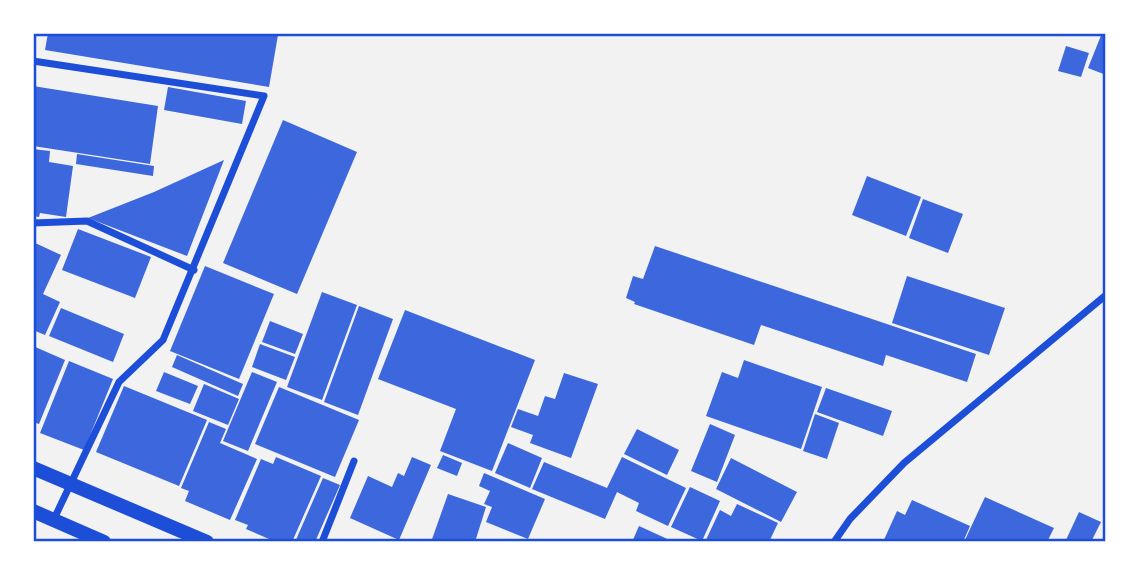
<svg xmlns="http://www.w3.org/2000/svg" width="1139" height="575" font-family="'PT Sans Narrow',sans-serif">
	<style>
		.building { fill: #3d67dc }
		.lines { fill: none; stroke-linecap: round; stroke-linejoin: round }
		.minor { stroke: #1d4ed8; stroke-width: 7 }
		.secondary { stroke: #1d4ed8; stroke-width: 14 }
		.neatline { fill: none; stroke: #1d4ed8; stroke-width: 2.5 }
	</style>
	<rect width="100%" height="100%" fill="#f2f2f2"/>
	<!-- building -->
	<g class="building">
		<path d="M48,33h218l12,2 -9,52 -224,-37z"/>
		<path d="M1102,33h4v42l-18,-7z"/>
		<path d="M1066,46l23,7 -8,24 -23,-6z"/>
		<path d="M33,86l125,20 -8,58 -117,-18z"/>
		<path d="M168,87l78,14 -4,23 -78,-14z"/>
		<path d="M283,120l74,32 -60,142 -74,-31z"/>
		<path d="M33,149l17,2 -1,11 24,4 -7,51 -26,-4 -1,4 -6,-1z"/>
		<path d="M77,154l77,12 -1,10 -77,-12z"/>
		<path d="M224,160l-37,96 -99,-38 66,-26z"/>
		<path d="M867,176l54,21 -15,39 -54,-21z"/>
		<path d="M923,199l40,15 -15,39 -39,-15z"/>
		<path d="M78,229l73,28 -16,41 -73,-28z"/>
		<path d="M33,242l28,13 -18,39 17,8 -15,33 -12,-5z"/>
		<path d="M655,246l321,108 -9,28 -81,-27 -3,11 -122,-41 -7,20 -120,-41 1,-2 -9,-4 7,-22 10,3z"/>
		<path d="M205,266l69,28 -35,85 -69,-28z"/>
		<path d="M907,276l98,32 -16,47 -97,-32z"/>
		<path d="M322,292l35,13 -35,95 -35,-13z"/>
		<path d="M359,306l34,13 -35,96 -34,-13z"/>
		<path d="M61,308l63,26 -11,28 -64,-26z"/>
		<path d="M405,310l130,50 -43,111 -52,-20 16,-42 -78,-30z"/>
		<path d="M270,321l33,13 -8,20 -33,-12z"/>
		<path d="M260,344l35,13 -9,23 -34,-13z"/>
		<path d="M33,346l32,14 -26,64 -6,-2z"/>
		<path d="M177,355l66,29 -5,12 -66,-29z"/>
		<path d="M744,360l78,27 -21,62 -95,-33 16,-44 16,6z"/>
		<path d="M69,361l44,18 -29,71 -44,-17z"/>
		<path d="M164,372l34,14 -8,18 -34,-13z"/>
		<path d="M252,372l25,10 -29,69 -25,-10z"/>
		<path d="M564,373l34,11 -27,74 -41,-15 3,-8 -22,-8 7,-18 20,7 7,-20 10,3z"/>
		<path d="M204,384l35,15 -11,26 -35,-14z"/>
		<path d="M124,386l83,34 -28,66 -83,-34z"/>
		<path d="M279,387l80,33 -24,57 -80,-33z"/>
		<path d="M826,388l66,23 -9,25 -66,-24z"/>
		<path d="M815,414l24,9 -12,36 -24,-8z"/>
		<path d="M209,422l17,7 -6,14 37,16 -27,61 -45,-19 4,-10 -8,-3z"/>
		<path d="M710,424l25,11 -18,47 -26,-11z"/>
		<path d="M637,429l42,21 -12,25 -43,-21z"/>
		<path d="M508,443l34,15 -12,30 -35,-15z"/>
		<path d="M443,455l19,8 -5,13 -20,-8z"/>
		<path d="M276,457l45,19 -29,66h-16l-30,-13 2,-4 -13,-5 26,-61 12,5z"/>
		<path d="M412,457l19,8 -32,75 -49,-22 18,-42 24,11 6,-14 6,3z"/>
		<path d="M622,457l64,31 -18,38 -32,-15 3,-8 -22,-11 -12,27 -73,-30 12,-27 63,26z"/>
		<path d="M731,458l66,34 -16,30 -65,-33z"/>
		<path d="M484,473l61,26 -17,40 -42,-17 6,-15 -8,-3 6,-13 -11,-5z"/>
		<path d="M323,478l17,7 -25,57h-20z"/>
		<path d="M690,487l30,14 -18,40 -31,-14z"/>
		<path d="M448,494l38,13 -11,35h-44z"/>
		<path d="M985,497l69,31 -7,14h-83z"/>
		<path d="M912,500l58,26 -7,16h-80l14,-31 8,4z"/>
		<path d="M737,504l41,19 -9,19h-64l15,-32 11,6z"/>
		<path d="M1079,512l22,10 -10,20 -25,-2z"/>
		<path d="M639,526l35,16h-42z"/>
	</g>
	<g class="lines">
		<!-- minor -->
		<g class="minor">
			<path d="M33,61l231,35 -101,244 -44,42 -66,139"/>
			<path d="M33,223l54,-2 107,49"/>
			<path d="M322,542l32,-81"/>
			<path d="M834,542l16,-23 54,-56 202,-168"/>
		</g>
		<!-- secondary -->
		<g class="secondary">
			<path d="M33,468l174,74"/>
			<path d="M33,511l71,31"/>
		</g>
	</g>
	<!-- border -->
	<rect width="1139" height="575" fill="none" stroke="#ffffff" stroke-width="70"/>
	<rect x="35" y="35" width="1069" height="505" class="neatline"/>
</svg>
